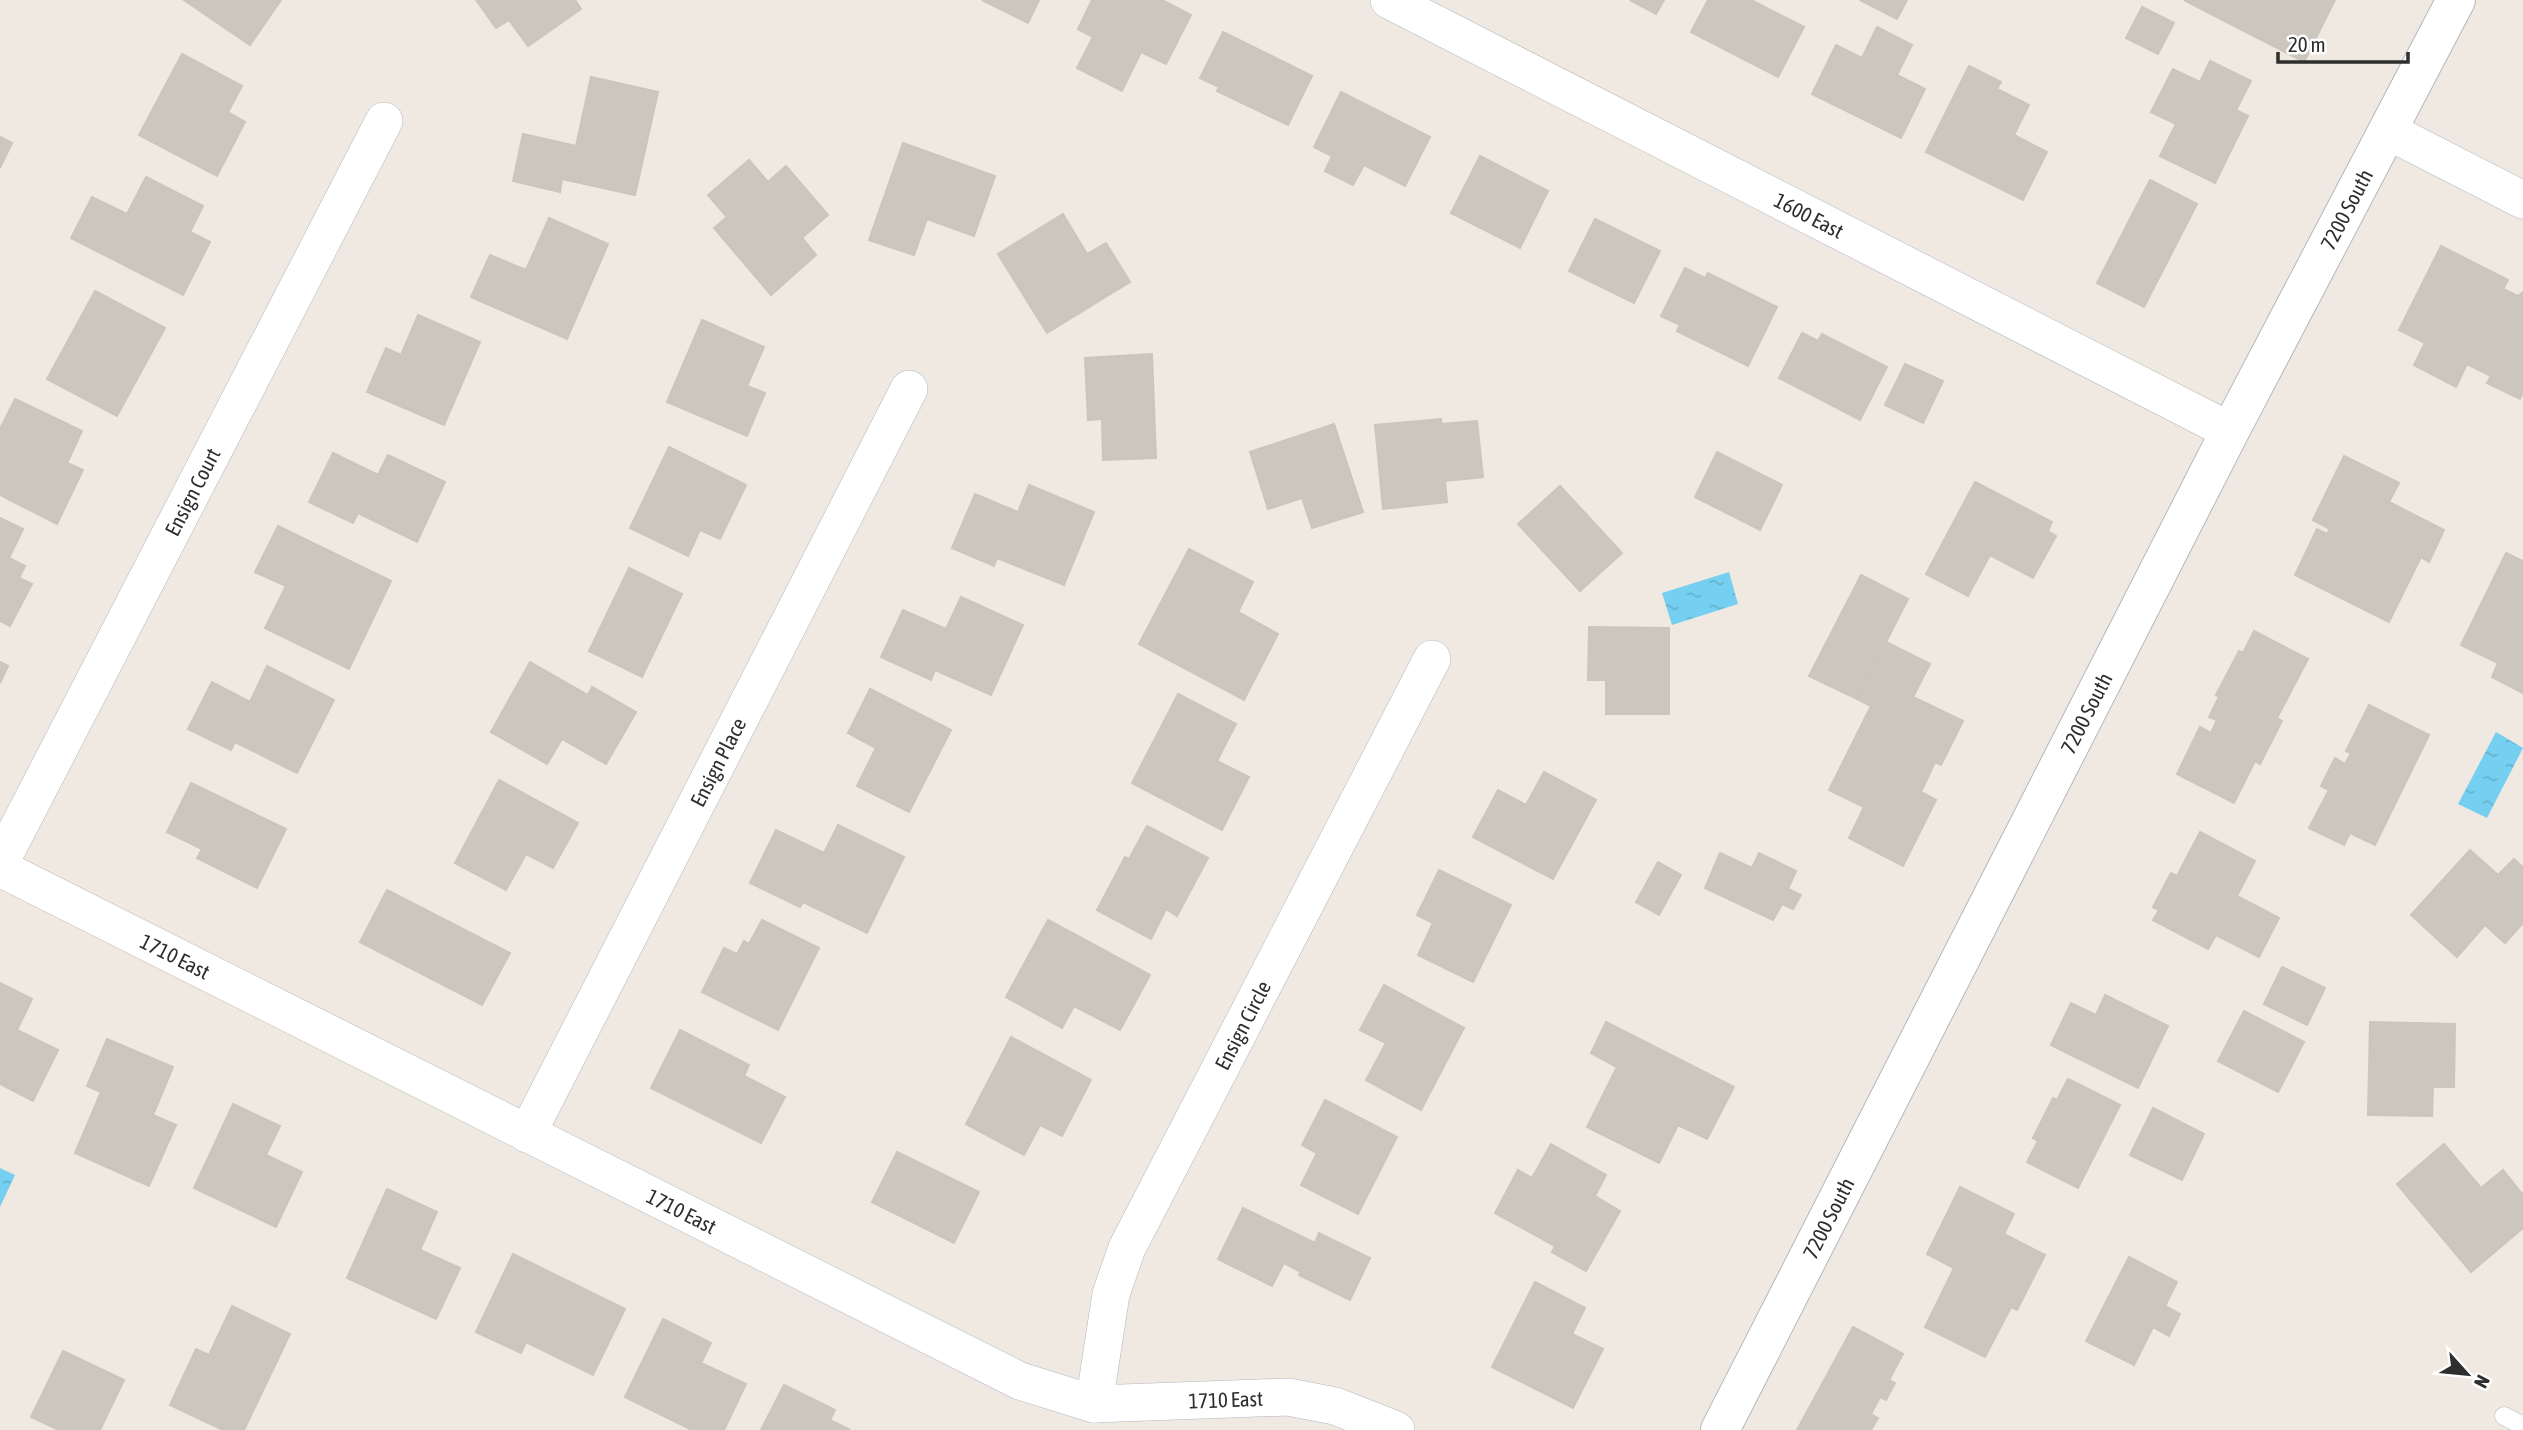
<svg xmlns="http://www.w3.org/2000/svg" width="2523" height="1430" font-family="'Asap Condensed',sans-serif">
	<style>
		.water { fill: url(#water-ripples) }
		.building { fill: #cbc7bf; stroke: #cbc5ba; stroke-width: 2 }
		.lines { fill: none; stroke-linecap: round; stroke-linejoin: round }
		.lane-casing { stroke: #b4b7c1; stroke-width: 19 }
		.street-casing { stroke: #b4b7c1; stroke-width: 38 }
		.secondary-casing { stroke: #b4b7c1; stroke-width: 40 }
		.lane { stroke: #fff; stroke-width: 18 }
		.street { stroke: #fff; stroke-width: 37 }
		.secondary { stroke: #fff; stroke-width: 38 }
		.labels { text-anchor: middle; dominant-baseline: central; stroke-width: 6; stroke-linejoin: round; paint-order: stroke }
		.street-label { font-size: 21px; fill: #2e2e2e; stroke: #fff }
	</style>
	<defs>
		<pattern id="water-ripples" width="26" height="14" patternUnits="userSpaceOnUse" patternTransform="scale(1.75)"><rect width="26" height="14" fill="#75cff0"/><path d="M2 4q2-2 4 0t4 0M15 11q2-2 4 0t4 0" fill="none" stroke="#66b2ce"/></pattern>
	</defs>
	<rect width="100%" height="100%" fill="#efe9e1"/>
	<!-- water -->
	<g class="water">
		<path d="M1729,572l9,32 -66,21 -10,-32z"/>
		<path d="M2496,732l27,16 -36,70 -29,-14z"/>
		<path d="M0,1168l15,7 -15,32z"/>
	</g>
	<!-- building -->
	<g class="building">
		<path d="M184,0h97l-31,45z"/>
		<path d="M476,0h99l6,9 -53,37 -19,-26 -13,8z"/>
		<path d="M982,0h57l-11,23z"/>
		<path d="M1092,0h70l29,15 -25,49 -25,-12 -19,39 -45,-23 16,-31 -15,-8z"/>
		<path d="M1630,0h34l-8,14z"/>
		<path d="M1708,0h43l53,27 -26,50 -87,-45z"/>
		<path d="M1860,0h47l-10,19z"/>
		<path d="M2184,0h151l-31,62z"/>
		<path d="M2142,7l32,16 -16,31 -32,-16z"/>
		<path d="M1877,27l35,18 -15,30 28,14 -24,49 -89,-44 24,-49 26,13z"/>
		<path d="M1223,32l89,44 -24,49 -71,-34 2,-4 -19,-9z"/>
		<path d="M182,54l60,32 -14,26 17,10 -28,54 -78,-41z"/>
		<path d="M2210,61l41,20 -15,29 12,6 -33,67 -55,-27 16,-32 -25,-12 22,-43 27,13z"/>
		<path d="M1969,66l32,16 -4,7 32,16 -15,30 33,17 -24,48 -97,-48z"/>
		<path d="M591,77l67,15 -23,103 -73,-16 -2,13 -47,-11 10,-47 53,12z"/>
		<path d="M1341,92l89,45 -25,49 -41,-21 -11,20 -28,-14 7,-15 -18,-9z"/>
		<path d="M0,137l12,6 -12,25z"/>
		<path d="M903,143l92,33 -21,60 -47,-17 -13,36 -45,-15z"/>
		<path d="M1480,156l68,35 -28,57 -69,-35z"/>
		<path d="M749,160l19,22 18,-16 42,49 -26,23 14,17 -45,40 -57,-67 13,-11 -19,-22z"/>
		<path d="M146,177l57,29 -13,26 20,10 -27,53 -112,-57 21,-41 35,17z"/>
		<path d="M2150,180l47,24 -53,103 -47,-24z"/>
		<path d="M1063,214l24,40 19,-11 24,39 -83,51 -49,-79z"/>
		<path d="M549,218l59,26 -41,95 -96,-42 19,-42 36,15z"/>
		<path d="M1595,219l65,32 -26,52 -65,-32z"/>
		<path d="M2441,246l67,34 -5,9 15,7 5,-4v100l-3,7 -33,-16 4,-7 -24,-12 -11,23 -42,-22 11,-22 -26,-13z"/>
		<path d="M1685,268l20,10 3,-5 69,34 -29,59 -71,-35 3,-6 -19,-9z"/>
		<path d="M95,291l70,37 -48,88 -70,-37z"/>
		<path d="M418,315l62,27 -36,83 -77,-33 19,-44 15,7z"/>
		<path d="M702,320l62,27 -17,39 18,7 -18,43 -80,-34z"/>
		<path d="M1802,333l16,8 4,-7 65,33 -27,53 -81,-42z"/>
		<path d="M1152,354l4,104 -53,2 -1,-41 -14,1 -3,-62z"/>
		<path d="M1905,364l38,17 -20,42 -38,-18z"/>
		<path d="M15,399l67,32 -15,32 16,7 -26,54 -57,-29v-66z"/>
		<path d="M1441,419v5l36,-3 6,56 -38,4 2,21 -64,7 -8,-84z"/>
		<path d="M1334,424l29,88 -51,16 -10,-30 -34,11 -18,-57z"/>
		<path d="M669,447l77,38 -26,54 -20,-9 -12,26 -58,-28z"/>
		<path d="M1717,452l65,33 -22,45 -65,-33z"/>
		<path d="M333,453l45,22 10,-20 57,27 -28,60 -59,-29 -5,10 -44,-21z"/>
		<path d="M2344,456l55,27 -10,19 55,28 -15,32 -8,-5 -32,65 -94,-47 22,-46 10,5 3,-5 -17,-9z"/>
		<path d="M1975,482l77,40 -4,9 8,5 -23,42 -43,-23 -22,41 -42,-22z"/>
		<path d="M1029,485l65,27 -30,73 -67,-27 -3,8 -42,-18 23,-54 43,18z"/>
		<path d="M1560,486l62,67 -42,38 -62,-67z"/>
		<path d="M0,518l23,11 -14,29 16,8 -6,12 13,6 -22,42 -10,-5z"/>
		<path d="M278,526l113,55 -42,88 -84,-41 21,-42 -31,-14z"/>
		<path d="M1189,549l64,33 -15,30 40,22 -34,66 -105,-56z"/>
		<path d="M2506,553l17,8v132l-31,-16 6,-14 -37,-18z"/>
		<path d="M629,568l53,26 -40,83 -53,-26z"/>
		<path d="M1861,575l47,24 -51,100 -48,-23z"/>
		<path d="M961,597l62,28 -32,70 -56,-25 -4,10 -50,-23 22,-47 43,19z"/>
		<path d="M1589,627l80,1v86h-63v-34h-18z"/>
		<path d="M2254,631l54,28 -31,59 5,3 -22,43 -5,-3 -21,42 -57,-29 23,-47 11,6 6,-13 -8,-3 10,-20 -3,-2 23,-44 4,2z"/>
		<path d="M1886,642l44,22 -17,33 50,24 -22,44 -6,-3 -14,30 15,8 -33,66 -54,-28 15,-31 -35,-17 42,-84 -14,-7z"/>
		<path d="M0,662l8,4 -8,17z"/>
		<path d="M530,662l58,33 4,-8 44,25 -30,52 -44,-25 -15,25 -56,-32z"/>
		<path d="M267,666l67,34 -37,73 -62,-31 -4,8 -43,-21 24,-47 38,20z"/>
		<path d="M870,689l81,41 -42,82 -52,-26 19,-38 -28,-15z"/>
		<path d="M1178,694l58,30 -19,37 32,16 -27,53 -90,-47z"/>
		<path d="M2369,705l60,30 -54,110 -25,-12 -6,12 -35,-17 20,-38 -8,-4 14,-28 10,6 6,-11 -5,-2z"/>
		<path d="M1544,772l52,28 -43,79 -80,-42 25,-47 28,15z"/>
		<path d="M499,780l79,43 -25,45 -27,-14 -20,36 -51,-27z"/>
		<path d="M191,783l95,46 -29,59 -60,-30 5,-9 -35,-17z"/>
		<path d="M838,825l66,32 -37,76 -64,-31 -3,5 -50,-24 26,-53 48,23z"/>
		<path d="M1147,826l61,32 -31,58 -11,-7 -15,30 -54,-29 28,-53 4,2z"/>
		<path d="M2200,832l55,29 -18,35 42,22 -20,39 -43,-22 -8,14 -55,-29 6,-10 -6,-3 18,-34 6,3z"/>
		<path d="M2470,850l28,25 16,-16 9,8v56l-18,20 -20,-18 -28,32 -46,-42z"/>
		<path d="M1720,853l32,15 7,-15 37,18 -8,18 13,6 -8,14 -11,-5 -9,16 -68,-32z"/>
		<path d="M1658,862l23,13 -22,40 -23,-13z"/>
		<path d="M1439,870l72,35 -38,77 -55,-27 15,-32 -16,-8z"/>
		<path d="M387,890l123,63 -28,52 -122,-63z"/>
		<path d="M762,920l57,28 -41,82 -76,-38 22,-44 13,6 7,-13 5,3z"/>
		<path d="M1048,920l102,55 -30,55 -46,-24 -12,22 -56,-31z"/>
		<path d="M2282,967l43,21 -18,37 -43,-21z"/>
		<path d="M0,983l32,16 -15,31 41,20 -25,51 -33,-17z"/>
		<path d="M1384,985l80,43 -43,82 -55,-30 20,-37 -26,-13z"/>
		<path d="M2105,995l63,31 -30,62 -87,-43 20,-42 25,12z"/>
		<path d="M2244,1011l60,31 -26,50 -60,-31z"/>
		<path d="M1606,1022l128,65 -27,52 -29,-14 -19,38 -72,-36 30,-60 -26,-14z"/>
		<path d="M2370,1022l85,2 -1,63h-21l-1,29 -64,-1z"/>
		<path d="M680,1030l69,35 -5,11 41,21 -24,46 -110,-55z"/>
		<path d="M1011,1037l80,43 -29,56 -22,-11 -16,30 -58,-31z"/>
		<path d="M107,1039l66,28 -20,48 23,10 -27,61 -74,-33 26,-61 -14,-6z"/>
		<path d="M2068,1079l52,26 -42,83 -51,-26 11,-21 -5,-3 20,-40 4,2z"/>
		<path d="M1325,1100l72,37 -39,77 -57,-29 16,-32 -15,-8z"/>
		<path d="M233,1104l47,22 -14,29 36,17 -26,55 -82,-39z"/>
		<path d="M2153,1108l51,26 -22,46 -52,-25z"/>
		<path d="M1551,1144l55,31 -11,21 25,15 -34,60 -34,-19 3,-6 -60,-33 23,-43 14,8z"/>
		<path d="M2444,1144l37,44 22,-18 20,25v33l-52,44 -74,-88z"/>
		<path d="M897,1152l82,40 -25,51 -82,-41z"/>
		<path d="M1960,1187l54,27 -10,20 41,21 -28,55 -6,-3 -26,50 -60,-30 29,-59 -27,-14z"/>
		<path d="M387,1189l50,23 -17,38 40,18 -24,51 -89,-41z"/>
		<path d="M1243,1208l72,35 4,-10 51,25 -20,42 -51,-25 2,-3 -17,-9 -12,23 -54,-27z"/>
		<path d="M513,1254l112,55 -32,66 -67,-33 -5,11 -45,-21z"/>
		<path d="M2129,1257l48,25 -12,24 15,8 -11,22 -16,-9 -19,38 -48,-24z"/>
		<path d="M1535,1282l50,26 -13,26 31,15 -30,59 -81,-41z"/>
		<path d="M232,1306l58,28 -46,96h-21l-53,-25 26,-56 13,6z"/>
		<path d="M663,1319l48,24 -10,20 45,21 -22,46h-32l-67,-33z"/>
		<path d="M1853,1327l50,27 -14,26 6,3 -9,17 -6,-3 -9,17 7,4 -7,12h-74z"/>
		<path d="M63,1351l61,29 -24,50h-41l-28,-13z"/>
		<path d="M784,1385l51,25 -5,10 20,10h-89z"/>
	</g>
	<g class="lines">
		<defs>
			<path id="lane" d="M2504,1416l19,10"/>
			<g id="street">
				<path id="s1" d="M1389,0l841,431"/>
				<path d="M2388,131l135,69"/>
				<path id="s2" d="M0,863l384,-742"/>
				<path id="s3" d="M0,868l1020,513 74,23 194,-7 47,9 61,24"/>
				<path id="s4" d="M527,1134l382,-745"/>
				<path id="s5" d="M1094,1404l17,-110 16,-46 305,-589"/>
			</g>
			<g id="secondary">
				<path id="s6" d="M1720,1430l510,-999 226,-431"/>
			</g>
		</defs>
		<!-- lane casing -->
		<use href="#lane" class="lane-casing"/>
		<!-- street casing -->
		<use href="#street" class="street-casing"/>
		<!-- secondary casing -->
		<use href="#secondary" class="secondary-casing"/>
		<!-- lane -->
		<use href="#lane" class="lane"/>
		<!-- street -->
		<use href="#street" class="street"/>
		<!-- secondary -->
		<use href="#secondary" class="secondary"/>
	</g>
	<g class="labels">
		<!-- street labels -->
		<g class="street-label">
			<text stroke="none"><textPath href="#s6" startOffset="1372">7200 South</textPath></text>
			<text stroke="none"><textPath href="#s1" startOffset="472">1600 East</textPath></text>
			<text stroke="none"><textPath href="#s2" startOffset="418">Ensign Court</textPath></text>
			<text stroke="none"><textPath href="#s6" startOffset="805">7200 South</textPath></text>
			<text stroke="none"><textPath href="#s4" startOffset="418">Ensign Place</textPath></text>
			<text stroke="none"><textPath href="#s3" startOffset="196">1710 East</textPath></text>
			<text stroke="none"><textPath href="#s5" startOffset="411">Ensign Circle</textPath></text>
			<text stroke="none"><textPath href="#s3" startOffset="763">1710 East</textPath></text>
			<text stroke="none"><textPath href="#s6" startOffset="238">7200 South</textPath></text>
			<text stroke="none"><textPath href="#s3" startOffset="1351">1710 East</textPath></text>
		</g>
	</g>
	<!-- north arrow -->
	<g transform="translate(2467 1374) rotate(117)" stroke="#ffffff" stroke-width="5" paint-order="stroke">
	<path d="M0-5L12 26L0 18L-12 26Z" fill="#2e2e2e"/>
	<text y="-10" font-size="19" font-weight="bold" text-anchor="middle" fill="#2e2e2e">N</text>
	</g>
	<!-- scale -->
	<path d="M2278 52v10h130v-10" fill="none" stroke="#2e2e2e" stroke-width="3.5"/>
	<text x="2288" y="52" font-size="21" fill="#2e2e2e" stroke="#ffffff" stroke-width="5" paint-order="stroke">20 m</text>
</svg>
